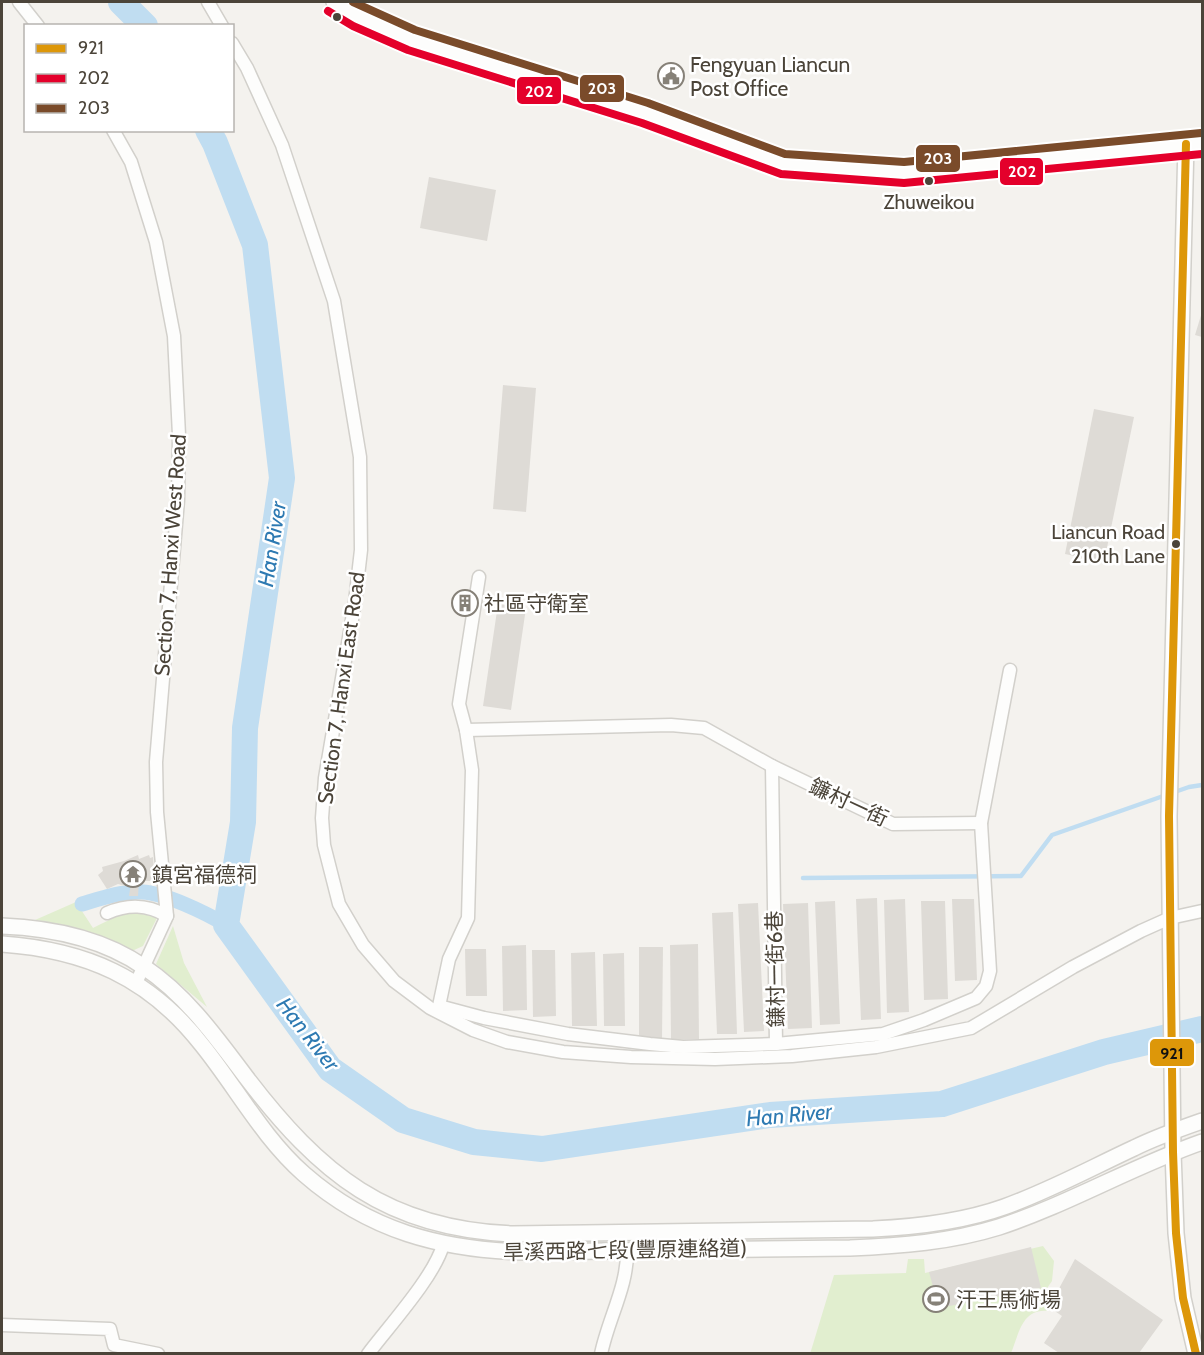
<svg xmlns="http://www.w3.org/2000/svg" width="1204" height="1355" font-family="Cabin,'Noto Sans TC',sans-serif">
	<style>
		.green { fill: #e1eecf }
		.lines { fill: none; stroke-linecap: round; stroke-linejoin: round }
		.stream { stroke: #c0ddf1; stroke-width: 4.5 }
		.canal { stroke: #c0ddf1; stroke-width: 15 }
		.river { stroke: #c0ddf1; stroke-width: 26 }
		.building { fill: #dedbd6 }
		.minor-casing { stroke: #d2d0cb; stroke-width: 15 }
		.tertiary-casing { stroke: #d2d0cb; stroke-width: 18 }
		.minor { stroke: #fdfdfc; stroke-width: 12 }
		.tertiary { stroke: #fdfdfc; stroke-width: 15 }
		.bus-1-casing { stroke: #fff; stroke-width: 12 }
		.bus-2-casing { stroke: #fff; stroke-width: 12 }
		.bus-3-casing { stroke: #fff; stroke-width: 12 }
		.bus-1 { stroke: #dd9709; stroke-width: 8 }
		.bus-2 { stroke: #e4002b; stroke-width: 8 }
		.bus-3 { stroke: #7a4b2a; stroke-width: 8 }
		.bus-dot { fill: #4b4439; stroke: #fff; stroke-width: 2 }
		.labels { text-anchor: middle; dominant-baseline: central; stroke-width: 5; stroke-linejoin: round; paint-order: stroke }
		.bus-label { font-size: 20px; fill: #4b4439; stroke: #fff }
		.poi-label { font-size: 21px; fill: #4b4439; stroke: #fff; text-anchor: start }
		.street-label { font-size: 21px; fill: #4b4439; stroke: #fff }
		.water-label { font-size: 22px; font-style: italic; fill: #2e7ab2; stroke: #fff }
		.line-badge { stroke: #fff; stroke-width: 2 }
		.badge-label { font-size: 16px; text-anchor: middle; font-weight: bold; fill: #fff }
		.pale-badge-label { font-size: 16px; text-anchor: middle; font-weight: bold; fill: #111 }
	</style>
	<rect width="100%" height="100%" fill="#f4f2ee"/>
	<!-- green -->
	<g class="green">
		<path d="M76,902l17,26c27,-13 34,-20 64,-10l-14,28 -11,5c-31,-16 -63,-26 -97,-31z"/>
		<path d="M173,926l11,37 23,44 -51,-43z"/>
		<path d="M1043,1246l11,15 -2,20 -11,16 9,5 -2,9c-26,-3 -29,23 -37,42l-201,1 24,-79 72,-2 2,-14h16l1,14z"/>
	</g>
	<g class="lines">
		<!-- stream -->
		<path class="stream" d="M803,878l218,-2 31,-41 137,-48 13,-2"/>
		<!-- canal -->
		<path class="canal" d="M82,904c20,-6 40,-13 60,-12 23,1 64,21 84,33"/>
		<!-- river -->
		<g class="river">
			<path d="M121,2l24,24"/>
			<path d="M208,130l7,13 40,102 27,233 -37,250 -2,94 -17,103 104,144 73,51 71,22 68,7 228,-34 172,-11 162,-52 98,-23"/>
		</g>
	</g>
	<!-- building -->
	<g class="building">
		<path d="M429,177l67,13 -9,51 -67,-13z"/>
		<path d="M1202,312v25l-7,-2z"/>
		<path d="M503,385l33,3 -10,124 -33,-3z"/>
		<path d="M1094,409l40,8 -30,145 -39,-8z"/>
		<path d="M468,598v8l-5,3v-9z"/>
		<path d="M498,604l28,4 -15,102 -28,-4z"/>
		<path d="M138,855l1,4 10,-4 1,3 3,-1 2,24h-16l-1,15h-9l2,-13 -5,3 -8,-2 -11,5 -9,-14 5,-4 -1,-4 22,-6z"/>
		<path d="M877,898l4,121 -20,1 -5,-121z"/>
		<path d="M905,899l4,113 -22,1 -3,-113z"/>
		<path d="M952,899h22l3,81 -22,1z"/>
		<path d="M835,901l5,123 -20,1 -5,-123z"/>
		<path d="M921,901h24l3,98 -24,1z"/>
		<path d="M758,903l6,128 -20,1 -6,-128z"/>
		<path d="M808,903l4,125 -24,1 -5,-125z"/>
		<path d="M733,912l4,122h-20l-5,-121z"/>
		<path d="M698,944l1,95 -28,1 -1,-95z"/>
		<path d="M526,945l1,65 -24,1 -1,-65z"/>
		<path d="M639,947h24l-1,92h-23z"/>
		<path d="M465,949h21l1,47h-21z"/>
		<path d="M532,950h23l1,66 -23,1z"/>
		<path d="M595,952l2,74h-25l-1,-73z"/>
		<path d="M624,953l1,73h-21l-1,-72z"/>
		<path d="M1031,1247l10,41 -102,20 -10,-36z"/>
		<path d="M1075,1259l88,61 -24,33h-80l-15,-10 18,-27 -13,-9z"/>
	</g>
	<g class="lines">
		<defs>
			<g id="minor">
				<path d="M19,2l19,24"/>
				<path d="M208,2l14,24"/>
				<path d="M232,43l15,25 35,77 52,156 26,156 1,93 -6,52 -30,176 -3,40 2,27 15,59 24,41 31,36 36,27 43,22 34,12 56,10 68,5 84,2 77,-3 84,-9 95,-19 102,-61 68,-36 29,-13 32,-7"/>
				<path d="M113,130l18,32 25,80 18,94 5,99 -1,65 -22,262 1,50 10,104 -31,67"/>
				<path d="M479,577l-20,127 7,26 6,40 -4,148 -19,41 -10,47 45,12 84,16 82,10 33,3 93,-3 107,-10 41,-14 52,-22 10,-12 4,-15 -9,-148 29,-153"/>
				<path d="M466,730l205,-5 33,3 68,38 121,58 88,-1"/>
				<path d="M772,766l4,278"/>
				<path d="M107,913c21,-9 40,-9 60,3"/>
				<path d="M2,1325l108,4 4,16 44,9"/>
				<path d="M368,1354c21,-28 66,-77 75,-109"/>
				<path d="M601,1354c7,-35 27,-68 26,-104"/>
			</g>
			<g id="tertiary">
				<path d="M334,2l24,15 53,23 234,73 138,51 121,9 298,-30"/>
				<path d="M1186,144l-17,672 4,336 3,81 7,65 13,56"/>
				<path d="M2,926c50,2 100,12 142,41 42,28 72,70 102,110 74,97 141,152 267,157l360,-5c44,-2 89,-7 131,-22 45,-16 87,-39 130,-59 22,-11 45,-19 68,-27"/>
				<path d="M2,944c83,6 147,33 200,101 34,42 61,93 102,129 65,57 137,76 222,78l324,-4c50,-2 101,-6 149,-21 70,-23 134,-61 203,-85"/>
			</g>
		</defs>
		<!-- minor casing -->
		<use href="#minor" class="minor-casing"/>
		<!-- tertiary casing -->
		<use href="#tertiary" class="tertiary-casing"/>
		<!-- minor -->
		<use href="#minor" class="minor"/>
		<!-- tertiary -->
		<use href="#tertiary" class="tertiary"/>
		<defs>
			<path id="bus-1" d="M1186,144l-17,672 4,336 3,81 7,65 13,56"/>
			<path id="bus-2" d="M328,11l25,15 55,24 234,73 139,51 123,9 298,-29"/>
			<path id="bus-3" d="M353,2l62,28 233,73 137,51 119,8 297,-29"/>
		</defs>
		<!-- bus-1 casing -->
		<use href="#bus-1" class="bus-1-casing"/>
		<!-- bus-2 casing -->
		<use href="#bus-2" class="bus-2-casing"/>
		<!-- bus-3 casing -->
		<use href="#bus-3" class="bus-3-casing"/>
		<!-- bus-1 -->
		<use href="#bus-1" class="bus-1"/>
		<!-- bus-2 -->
		<use href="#bus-2" class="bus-2"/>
		<!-- bus-3 -->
		<use href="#bus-3" class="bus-3"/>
	</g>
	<!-- icons -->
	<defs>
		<symbol id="civic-ring" viewBox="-11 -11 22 22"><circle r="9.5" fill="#fff" stroke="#868178" stroke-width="1.5"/><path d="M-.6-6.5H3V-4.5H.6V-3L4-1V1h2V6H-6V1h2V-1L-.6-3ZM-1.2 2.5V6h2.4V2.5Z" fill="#868178"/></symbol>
		<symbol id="building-ring" viewBox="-11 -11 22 22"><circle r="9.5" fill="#fff" stroke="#868178" stroke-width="1.5"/><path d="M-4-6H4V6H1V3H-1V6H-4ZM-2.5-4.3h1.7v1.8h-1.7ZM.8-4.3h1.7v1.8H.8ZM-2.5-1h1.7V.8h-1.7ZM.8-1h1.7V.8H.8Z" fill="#868178"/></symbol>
		<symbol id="temple-ring" viewBox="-11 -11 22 22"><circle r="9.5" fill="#fff" stroke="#868178" stroke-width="1.5"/><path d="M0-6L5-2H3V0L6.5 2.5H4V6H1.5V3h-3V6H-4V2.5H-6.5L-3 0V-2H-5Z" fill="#868178"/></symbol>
		<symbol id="stadium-ring" viewBox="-11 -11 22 22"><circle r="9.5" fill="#fff" stroke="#868178" stroke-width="1.5"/><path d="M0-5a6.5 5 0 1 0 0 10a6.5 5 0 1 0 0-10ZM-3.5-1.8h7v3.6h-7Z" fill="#868178"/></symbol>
	</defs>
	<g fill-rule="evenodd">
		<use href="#civic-ring" x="656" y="61" width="30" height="30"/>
		<use href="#building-ring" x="450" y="588" width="30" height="30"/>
		<use href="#temple-ring" x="118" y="859" width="30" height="30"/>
		<use href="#stadium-ring" x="921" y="1284" width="30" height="30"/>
	</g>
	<!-- markers -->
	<g class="bus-dot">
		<circle cx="337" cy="17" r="5"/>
		<circle cx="929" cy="181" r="5"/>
		<circle cx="1176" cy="544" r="5"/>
	</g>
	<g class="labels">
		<!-- bus labels -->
		<g class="bus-label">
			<text x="929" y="202">Zhuweikou</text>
			<text x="1165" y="532" text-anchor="end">Liancun Road<tspan x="1165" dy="24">210th Lane</tspan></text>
		</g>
		<!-- poi labels -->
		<g class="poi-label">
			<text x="690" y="64">Fengyuan Liancun<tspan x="690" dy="24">Post Office</tspan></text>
			<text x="484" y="603">社區守衛室</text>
			<text x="152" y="874">鎮宮福德祠</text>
			<text x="956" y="1299">汗王馬術場</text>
		</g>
		<!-- street labels -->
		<g class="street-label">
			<text transform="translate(170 555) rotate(-86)">Section 7, Hanxi West Road</text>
			<text transform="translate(341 688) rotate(-82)">Section 7, Hanxi East Road</text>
			<text transform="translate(849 802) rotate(25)">鐮村一街</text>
			<text transform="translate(775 969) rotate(-91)">鎌村一街6巷</text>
			<text transform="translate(625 1250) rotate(-1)">旱溪西路七段(豐原連絡道)</text>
		</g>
		<!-- water labels -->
		<g class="water-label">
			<text transform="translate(272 544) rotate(-81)">Han River</text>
			<text transform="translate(308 1034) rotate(52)">Han River</text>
			<text transform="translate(789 1115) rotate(-5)">Han River</text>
		</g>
	</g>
	<g class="line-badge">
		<rect x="579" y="74" width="46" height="29" rx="6" fill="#7a4b2a"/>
		<rect x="516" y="76" width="46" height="29" rx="6" fill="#e4002b"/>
		<rect x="915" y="144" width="46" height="29" rx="6" fill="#7a4b2a"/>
		<rect x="999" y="157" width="45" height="29" rx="6" fill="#e4002b"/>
		<rect x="1149" y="1038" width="46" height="29" rx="6" fill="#dd9709"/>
	</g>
	<g class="badge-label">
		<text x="602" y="94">203</text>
		<text x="539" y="97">202</text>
		<text x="938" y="164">203</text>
		<text x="1022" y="177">202</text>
	</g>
	<g class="pale-badge-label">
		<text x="1172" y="1059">921</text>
	</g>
	<!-- border -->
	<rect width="1204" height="1355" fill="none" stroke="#4b4439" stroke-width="6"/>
	<!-- legend -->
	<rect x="24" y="24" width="210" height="108" fill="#ffffff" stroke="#b7b4b0" stroke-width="1.5"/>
	<rect x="36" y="44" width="30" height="9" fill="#dd9709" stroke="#b7b4b0" stroke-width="1.5"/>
	<text x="78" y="54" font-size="18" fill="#4b4439">921</text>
	<rect x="36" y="74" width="30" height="9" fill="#e4002b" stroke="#b7b4b0" stroke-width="1.5"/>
	<text x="78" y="84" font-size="18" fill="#4b4439">202</text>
	<rect x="36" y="104" width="30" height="9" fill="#7a4b2a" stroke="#b7b4b0" stroke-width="1.5"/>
	<text x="78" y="114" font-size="18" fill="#4b4439">203</text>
</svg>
